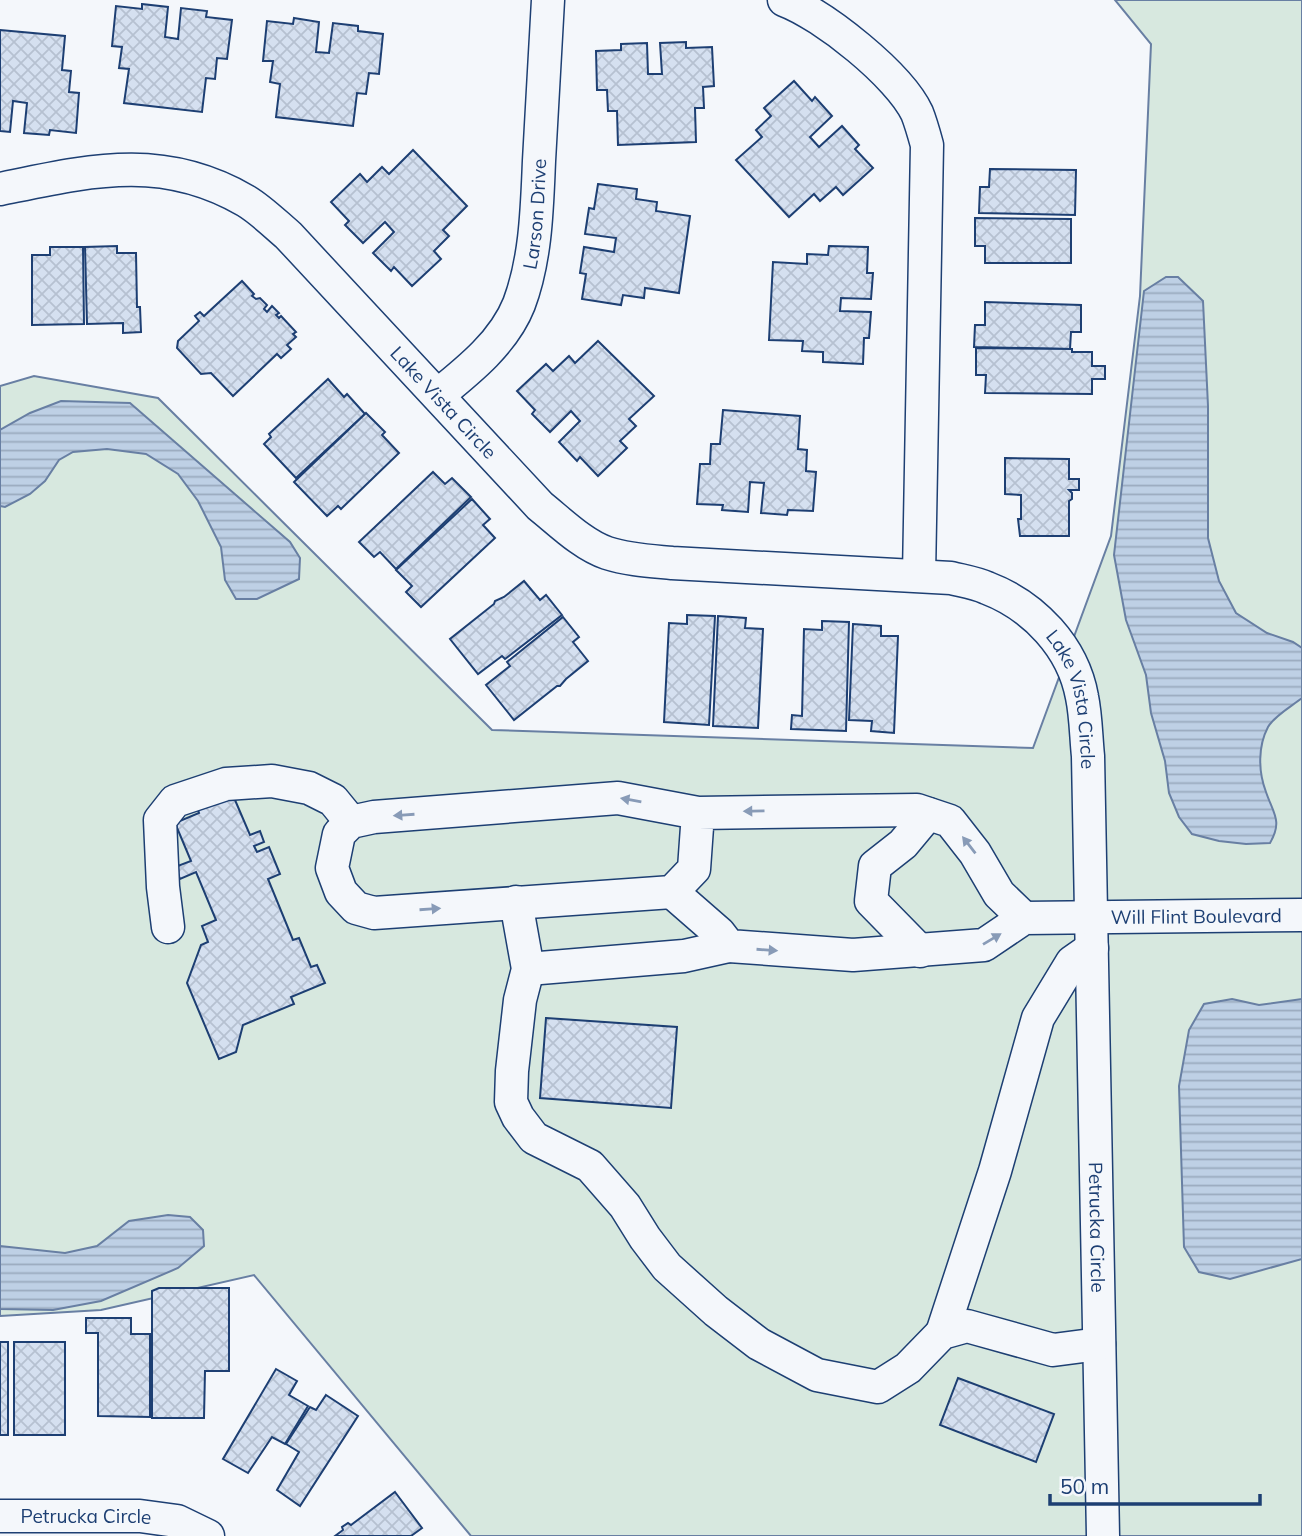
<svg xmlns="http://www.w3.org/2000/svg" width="1302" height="1536" font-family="Mulish,sans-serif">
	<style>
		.grass { fill: #d7e8df; stroke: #687fa3; stroke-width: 2 }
		.water { fill: url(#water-rules); stroke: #687fa3; stroke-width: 2 }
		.building { fill: url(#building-cross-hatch); stroke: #1d3f73; stroke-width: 2 }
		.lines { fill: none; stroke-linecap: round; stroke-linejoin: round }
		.minor-casing { stroke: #1d3f73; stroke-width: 35 }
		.minor { stroke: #f4f7fb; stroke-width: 32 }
		.oneway { fill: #889bb7 }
		.labels { text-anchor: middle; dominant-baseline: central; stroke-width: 5; stroke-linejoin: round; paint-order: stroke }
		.street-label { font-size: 19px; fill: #1d3f73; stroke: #f4f7fb }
	</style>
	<defs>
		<pattern id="water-rules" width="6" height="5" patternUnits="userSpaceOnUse" patternTransform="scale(1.75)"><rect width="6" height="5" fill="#bed0e5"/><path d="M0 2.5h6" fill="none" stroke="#9aaabe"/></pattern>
		<pattern id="building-cross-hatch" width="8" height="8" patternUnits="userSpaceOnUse" patternTransform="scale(1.75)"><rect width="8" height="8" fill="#d5e0f0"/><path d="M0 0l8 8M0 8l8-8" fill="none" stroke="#b6c1d1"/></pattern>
	</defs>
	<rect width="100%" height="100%" fill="#f4f7fb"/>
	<!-- grass -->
	<path class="grass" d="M1115,0h187v1536h-831l-217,-261 -153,35 -101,6v-930l34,-10 124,22 334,332 541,18 78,-212 29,-240 11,-252z"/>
	<!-- water -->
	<g class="water">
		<path d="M1166,277h12l25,24 5,105v132l11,43 17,32 31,20 26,9 9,6v50c-10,8 -28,18 -34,29 -10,19 -10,44 -2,65 7,21 17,29 4,51l-24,1 -27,-3 -27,-7 -13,-17 -10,-24 -4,-32 -14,-48 -5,-38 -20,-55 -12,-65 30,-264z"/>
		<path d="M61,401l69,2 160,139 10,16 -1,21 -42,20h-21l-11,-19 -4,-33 -23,-46 -20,-27 -32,-20 -39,-5 -34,3 -14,8 -14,21 -15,13 -25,13 -5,-1v-76l30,-17z"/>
		<path d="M1232,999l27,6 43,-6v260l-72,20 -31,-7 -15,-25 -5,-161 10,-56 15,-26z"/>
		<path d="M168,1215l22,2 13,13 1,16 -26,22 -77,33 -48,9 -53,-1v-63l65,7 32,-7 32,-25z"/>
	</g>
	<!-- building -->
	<g class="building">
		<path d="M142,4l26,3 -3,30 13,2 3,-31 26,3 -1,6 26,3 -5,39 -10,-1 -2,21 -9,-1 -4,34 -78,-9 5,-34 -10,-1 3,-21 -10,-1 4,-40 26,3z"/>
		<path d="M294,18l25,4 -3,30 13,1 4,-30 25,3v5l25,3 -4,40 -10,-1 -3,21 -9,-1 -4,33 -77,-9 4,-33 -10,-2 3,-21h-10l4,-40 26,3z"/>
		<path d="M0,30l65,6 -3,34 9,1 -2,21 10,1 -3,40 -26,-3 -1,5 -25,-2 3,-30 -14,-2 -3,31 -10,-1z"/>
		<path d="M686,42v6l26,-1 2,39 -11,1 1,21h-9l1,34 -78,3 -1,-34h-9l-1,-21h-10l-1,-39 25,-1v-6l26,-1 1,31h14l-2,-31z"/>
		<path d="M794,81l18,20 3,-4 17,19 -22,21 9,10 23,-21 17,19 -4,4 18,19 -30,27 -7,-8 -16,14 -6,-7 -25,23 -53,-57 26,-23 -6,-7 15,-14 -7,-8z"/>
		<path d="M413,150l54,56 -24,24 6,6 -15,15 7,8 -29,27 -18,-19 -3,4 -18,-18 21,-21 -9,-10 -22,21 -18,-18 4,-4 -18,-19 29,-28 7,8 15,-15 7,7z"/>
		<path d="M990,169l86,1 -1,45 -96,-2 1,-26h9z"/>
		<path d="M598,184l39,5 -1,10 21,3 -1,9 34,5 -11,77 -34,-5 -1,10 -21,-3 -2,10 -39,-6 4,-25 -6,-1 4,-26 30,5 2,-14 -31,-4 4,-26 5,1z"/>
		<path d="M975,218l96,1v44h-86v-17h-10z"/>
		<path d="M117,246v7h19l1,54h3l1,25 -18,1v-10l-36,1 -2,-77z"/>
		<path d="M829,246l39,1 -1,26h6l-2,26 -30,-1 -1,13 31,1 -2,26h-5l-1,26 -40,-2v-10l-21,-1 1,-10 -34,-1 4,-78 34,2v-10l21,1z"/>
		<path d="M50,247h33l1,77 -52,1v-70h18z"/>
		<path d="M242,281l12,13 -2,2 4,3 4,-1 7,7 -3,4 3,3 5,-6 7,7 -3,2 3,3 2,-2 15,16 -3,2 3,3 -9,8 4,4 -10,9 -4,-4 -44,42 -22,-23 -10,1 -24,-26 1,-7 21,-20 -4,-5 5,-4 4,4z"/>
		<path d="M985,302l96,3v27h-10l-1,17 -96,-2 1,-22h10z"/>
		<path d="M598,341l56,55 -25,23 7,7 -16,15 7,7 -29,28 -18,-19 -3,4 -18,-19 21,-21 -9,-10 -21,21 -18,-18 3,-4 -18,-19 29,-27 7,7 16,-15 6,7z"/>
		<path d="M976,348l96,1v3h20v14h13v13h-13v15l-107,-1 1,-18h-10z"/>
		<path d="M328,379l16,18 3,-3 18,20 -69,64 -32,-34 7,-7 -2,-3z"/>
		<path d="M723,410l77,6 -2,33 9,1 -1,21 10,1 -3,39 -25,-1 -1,5 -26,-2 3,-30 -14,-1 -2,30 -26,-2 1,-5 -26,-1 3,-40h10l1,-20h9z"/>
		<path d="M366,413l19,19 -3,3 17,18 -58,56 -3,-3 -11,10 -33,-34z"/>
		<path d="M1005,458l64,1v20h10v11h-10l3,3v6l-3,2v35h-49l-2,-17h3v-24l-16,-1z"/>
		<path d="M433,472l12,12 7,-6 19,19 -75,72 -16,-17 -6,5 -15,-15z"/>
		<path d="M472,499l18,20 -7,6 12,13 -74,69 -15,-15 6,-6 -16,-16z"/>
		<path d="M524,581l16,19 6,-5 16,20 -57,44 -3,-3 -24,18 -28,-35 44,-35 1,-3 9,-4z"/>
		<path d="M687,615l28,1 -6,109 -45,-3 5,-99 18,1z"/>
		<path d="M718,616l28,2 -1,10 18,1 -5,99 -45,-2z"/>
		<path d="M563,617l16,20 -6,5 15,19 -22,18 -6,7h-3l-43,34 -28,-35 24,-19 -3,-4z"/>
		<path d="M822,621l27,1 -3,109 -55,-2 1,-14 10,1 2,-87 18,1z"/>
		<path d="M853,624l28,2v10h17l-4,97 -23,-2 1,-10 -23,-1z"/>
		<path d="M232,793l18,42 10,-4 4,11 -10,4 3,6 12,-5 11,27 -12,5 25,61 6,-2 12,29 6,-2 8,18 -34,14 3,7 -51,21 -7,27 -17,7 -32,-76 14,-38 7,-3 -6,-16 14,-6 -20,-48 -16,7 -5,-12 16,-6 -16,-38 24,-10 -2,-6z"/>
		<path d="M546,1018l131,9 -6,81 -131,-10z"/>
		<path d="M159,1288h70v83h-24l-1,47h-52v-127z"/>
		<path d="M86,1318h45v16h19v83l-52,-1v-83h-12z"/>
		<rect x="0" y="1342" width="8" height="93"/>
		<rect x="14" y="1342" width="51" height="93"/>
		<path d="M276,1369l21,12 -8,14 19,11 -23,38 -13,-7 -24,36 -25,-14z"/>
		<path d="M958,1378l96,36 -18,48 -96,-37z"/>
		<path d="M326,1395l32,21 -58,90 -23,-16 22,-38 -13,-8 24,-37 6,3z"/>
		<path d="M395,1492l27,36 -11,8h-76l8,-6 -1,-3 6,-4 3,2z"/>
	</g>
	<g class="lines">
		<defs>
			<g id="minor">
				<path d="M784,0c40,15 115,75 133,113 4,10 7,21 10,32l-8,430"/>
				<path id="s1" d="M0,189c89,-18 162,-37 246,12 15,9 29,23 42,34l252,271c20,16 43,39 67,47 22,7 44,8 65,10l279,15c12,3 25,5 36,10 47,18 86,59 95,109 4,19 4,40 6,59l15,780"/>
				<path id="s2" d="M438,395c31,-25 66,-53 81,-91 17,-45 18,-96 20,-143 3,-54 6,-107 9,-161"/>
				<path d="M698,813l-4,56 -22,23 -298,21 -18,-5 -15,-16 -9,-24 7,-34 12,-12 23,-5 244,-19 80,15 219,-3 33,11 25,32 24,41 25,24"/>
				<path id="s3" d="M672,892l47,41 10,13 124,9 131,-10 40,-27 278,-3"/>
				<path d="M516,902l12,67 -8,31 -8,71 -1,31 7,15 16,21 56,28 35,40 20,32 22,29 49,44 43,33 58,31 61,12 30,-19 34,-35 25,-7 86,24 46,-6"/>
				<path d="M168,927l-5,-40 -3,-67 15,-19 51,-17 46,-3 37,7 24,12 18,22"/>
				<path d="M920,951l-49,-50 4,-35 28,-22 25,-30"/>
				<path d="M528,969l156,-13 45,-10"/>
				<path d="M942,1333l53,-162 43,-153 34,-56 20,-14"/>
				<path id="s4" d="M0,1516h140l37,5 31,15"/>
			</g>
		</defs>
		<!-- minor casing -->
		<use href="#minor" class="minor-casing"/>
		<!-- minor -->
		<use href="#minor" class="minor"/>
	</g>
	<!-- one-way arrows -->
	<defs><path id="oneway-solid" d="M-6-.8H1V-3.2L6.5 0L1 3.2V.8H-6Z" transform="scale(1.75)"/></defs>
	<g class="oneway">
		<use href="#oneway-solid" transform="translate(631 800) rotate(-170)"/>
		<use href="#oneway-solid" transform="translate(754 811) rotate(179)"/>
		<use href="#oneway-solid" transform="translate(404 815) rotate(176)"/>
		<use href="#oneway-solid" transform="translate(969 845) rotate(-128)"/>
		<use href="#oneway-solid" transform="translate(430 909) rotate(-4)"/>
		<use href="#oneway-solid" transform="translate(992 939) rotate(-31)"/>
		<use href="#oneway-solid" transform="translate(767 950) rotate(4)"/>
	</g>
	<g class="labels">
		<!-- street labels -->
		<g class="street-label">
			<text stroke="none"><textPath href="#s2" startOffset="215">Larson Drive</textPath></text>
			<text stroke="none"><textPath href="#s1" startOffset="536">Lake Vista Circle</textPath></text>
			<text stroke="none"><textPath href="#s1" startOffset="1293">Lake Vista Circle</textPath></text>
			<text stroke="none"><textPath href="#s3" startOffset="555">Will Flint Boulevard</textPath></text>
			<text stroke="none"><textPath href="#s1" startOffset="1824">Petrucka Circle</textPath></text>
			<text stroke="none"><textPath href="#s4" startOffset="86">Petrucka Circle</textPath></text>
		</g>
	</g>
	<!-- scale -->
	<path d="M1050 1494v10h210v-10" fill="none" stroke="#1d3f73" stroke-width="3.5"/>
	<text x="1060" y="1494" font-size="21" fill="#1d3f73" stroke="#f4f7fb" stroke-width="5" paint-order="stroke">50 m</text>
</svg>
